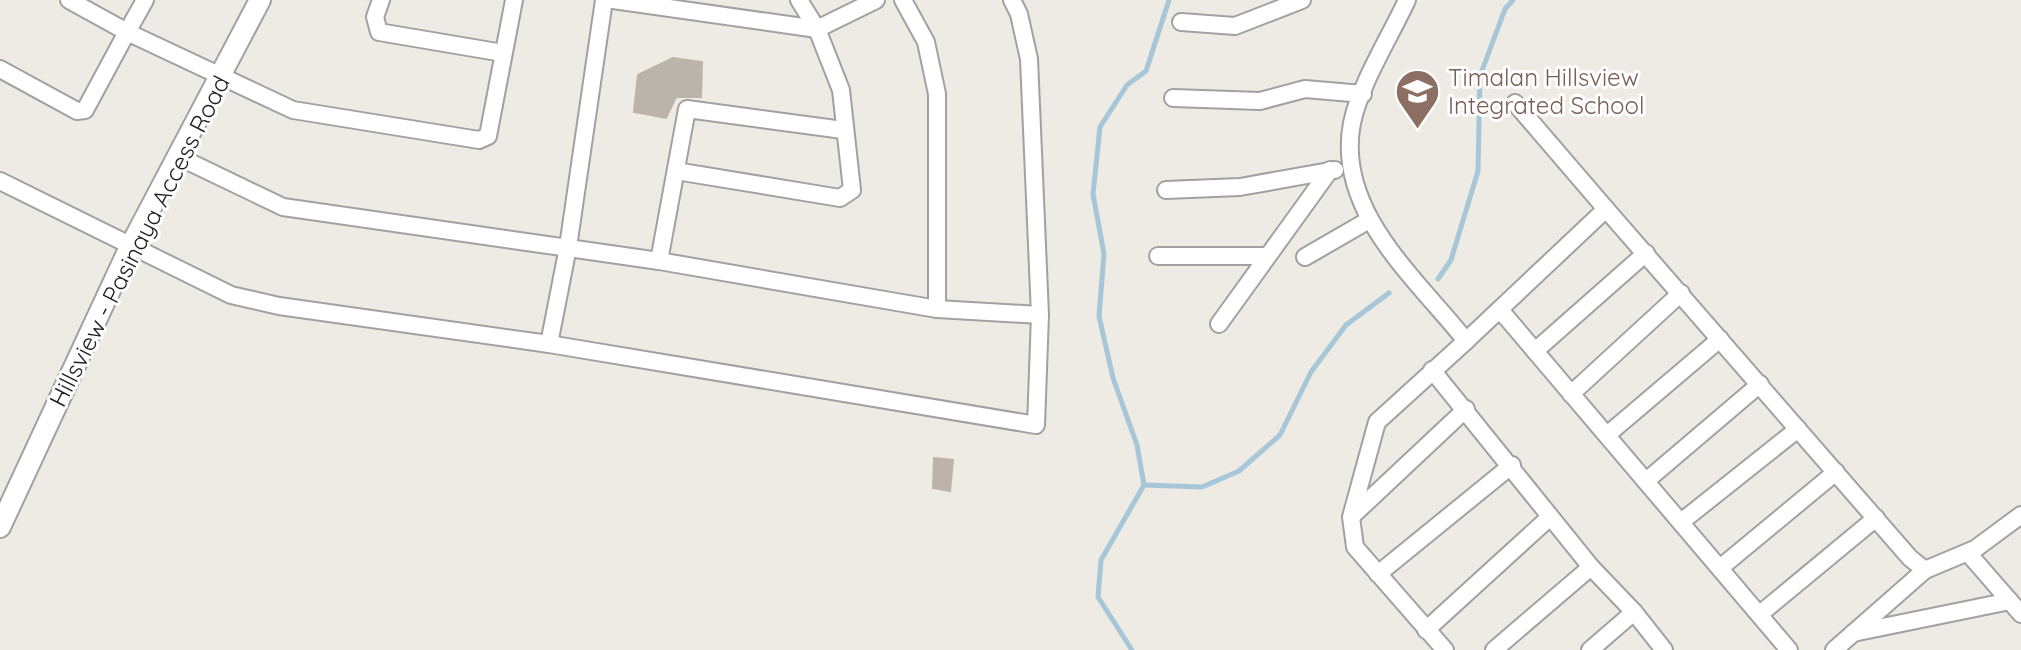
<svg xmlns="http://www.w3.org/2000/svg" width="2021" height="650" font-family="Quicksand,sans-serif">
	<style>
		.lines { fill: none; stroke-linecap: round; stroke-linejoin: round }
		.stream { stroke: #a7c6d7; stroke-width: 5 }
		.building { fill: #bab4ad; stroke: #bdb4a7; stroke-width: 2 }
		.minor-casing { stroke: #a1a1a1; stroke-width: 20 }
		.tertiary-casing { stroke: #a1a1a1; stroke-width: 24 }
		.minor { stroke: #fff; stroke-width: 16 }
		.tertiary { stroke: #fff; stroke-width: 20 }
		.labels { text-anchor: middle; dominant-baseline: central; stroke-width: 6; stroke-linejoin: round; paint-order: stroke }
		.education-label { font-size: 24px; fill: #785e54; stroke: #fff; text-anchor: start }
		.street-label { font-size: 24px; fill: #1d1d1d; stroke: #fff }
	</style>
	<rect width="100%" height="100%" fill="#edebe3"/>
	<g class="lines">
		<!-- stream -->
		<g class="stream">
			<path d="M1438,279l13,-19 27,-89 2,-95 25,-67 8,-9"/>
			<path d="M1144,485l58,2 37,-16 41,-36 31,-63 35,-47 43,-32"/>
			<path d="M1132,650l-34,-53 3,-37 43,-75 -7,-40 -24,-67 -14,-62 5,-62 -11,-60 7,-67 27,-42 19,-14 23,-71"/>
		</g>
	</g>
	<!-- building -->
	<g class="building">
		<path d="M673,58l29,4 -1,35h-25l-10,21 -32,-6 4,-37z"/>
		<path d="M934,458l19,2 -3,31 -17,-3z"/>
	</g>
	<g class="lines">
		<defs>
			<g id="minor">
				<path d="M145,0l-18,32 166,78 186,30 9,-4 26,-136"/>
				<path d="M381,0l-6,17 4,15 124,21"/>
				<path d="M613,0l204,29 59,-29"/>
				<path d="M903,0l23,42 11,52v215"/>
				<path d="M1407,0c-17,37 -47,84 -55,123 -17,88 64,155 114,218l-89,81 -26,95 4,30 90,103"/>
				<path d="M1181,22l54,4 67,-26"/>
				<path d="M0,69l77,42 8,-1 42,-78 -58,-32"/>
				<path d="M1173,98l87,3 45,-12 58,5"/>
				<path d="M1515,103l91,106"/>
				<path d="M179,157l104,50 376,54 278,48 103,6"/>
				<path d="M676,171l164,27 12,-8 -11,-100 -24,-61 -18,-29"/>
				<path d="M0,181l231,114 48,11 270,38 487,81 4,-110 -11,-256 -10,-45 -7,-14"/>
				<path d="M1166,190l74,-3 95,-17"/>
				<path d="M1158,256h109"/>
				<path d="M1305,257l64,-37"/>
				<path d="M659,261l28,-152 156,21"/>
				<path d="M1501,311l288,339"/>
				<path d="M1219,324l111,-154"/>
				<path d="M1466,341l140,-132 304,349 15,12 50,-21 46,-34"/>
				<path d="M549,344l19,-97 36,-247"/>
				<path d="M1535,351l111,-98"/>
				<path d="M1432,370l159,197 43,45 30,38"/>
				<path d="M1571,394l110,-101"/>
				<path d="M1607,435l113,-96"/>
				<path d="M1646,481l114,-97"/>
				<path d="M1352,516l114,-107"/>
				<path d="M1681,522l117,-93"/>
				<path d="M1968,553l53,61"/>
				<path d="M1720,568l116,-96"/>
				<path d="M1378,574l134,-109"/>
				<path d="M1760,614l116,-96"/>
				<path d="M1426,630l124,-113"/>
				<path d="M1853,633l157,-32"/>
				<path d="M1494,650l97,-83"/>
				<path d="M1590,650l44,-38"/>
				<path d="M1834,650l91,-80"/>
			</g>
			<path id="tertiary" d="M0,527l130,-280 130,-247"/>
		</defs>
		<!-- minor casing -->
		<use href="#minor" class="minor-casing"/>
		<!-- tertiary casing -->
		<use href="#tertiary" class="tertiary-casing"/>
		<!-- minor -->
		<use href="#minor" class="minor"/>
		<!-- tertiary -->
		<use href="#tertiary" class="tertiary"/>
	</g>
	<!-- icons -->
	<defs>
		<symbol id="school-pin" viewBox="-11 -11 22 30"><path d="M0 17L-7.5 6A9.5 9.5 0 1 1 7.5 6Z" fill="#8d6e63" stroke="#fff"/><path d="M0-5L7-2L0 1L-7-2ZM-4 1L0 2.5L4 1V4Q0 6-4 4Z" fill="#fff"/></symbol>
	</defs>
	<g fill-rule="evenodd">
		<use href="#school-pin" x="1392" y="66" width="51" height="69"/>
	</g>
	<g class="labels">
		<!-- education labels -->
		<g class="education-label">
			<text x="1448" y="77">Timalan Hillsview<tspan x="1448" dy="28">Integrated School</tspan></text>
		</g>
		<!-- street labels -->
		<g class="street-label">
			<text transform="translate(139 241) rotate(-63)">Hillsview - Pasinaya Access Road</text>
		</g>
	</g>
</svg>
